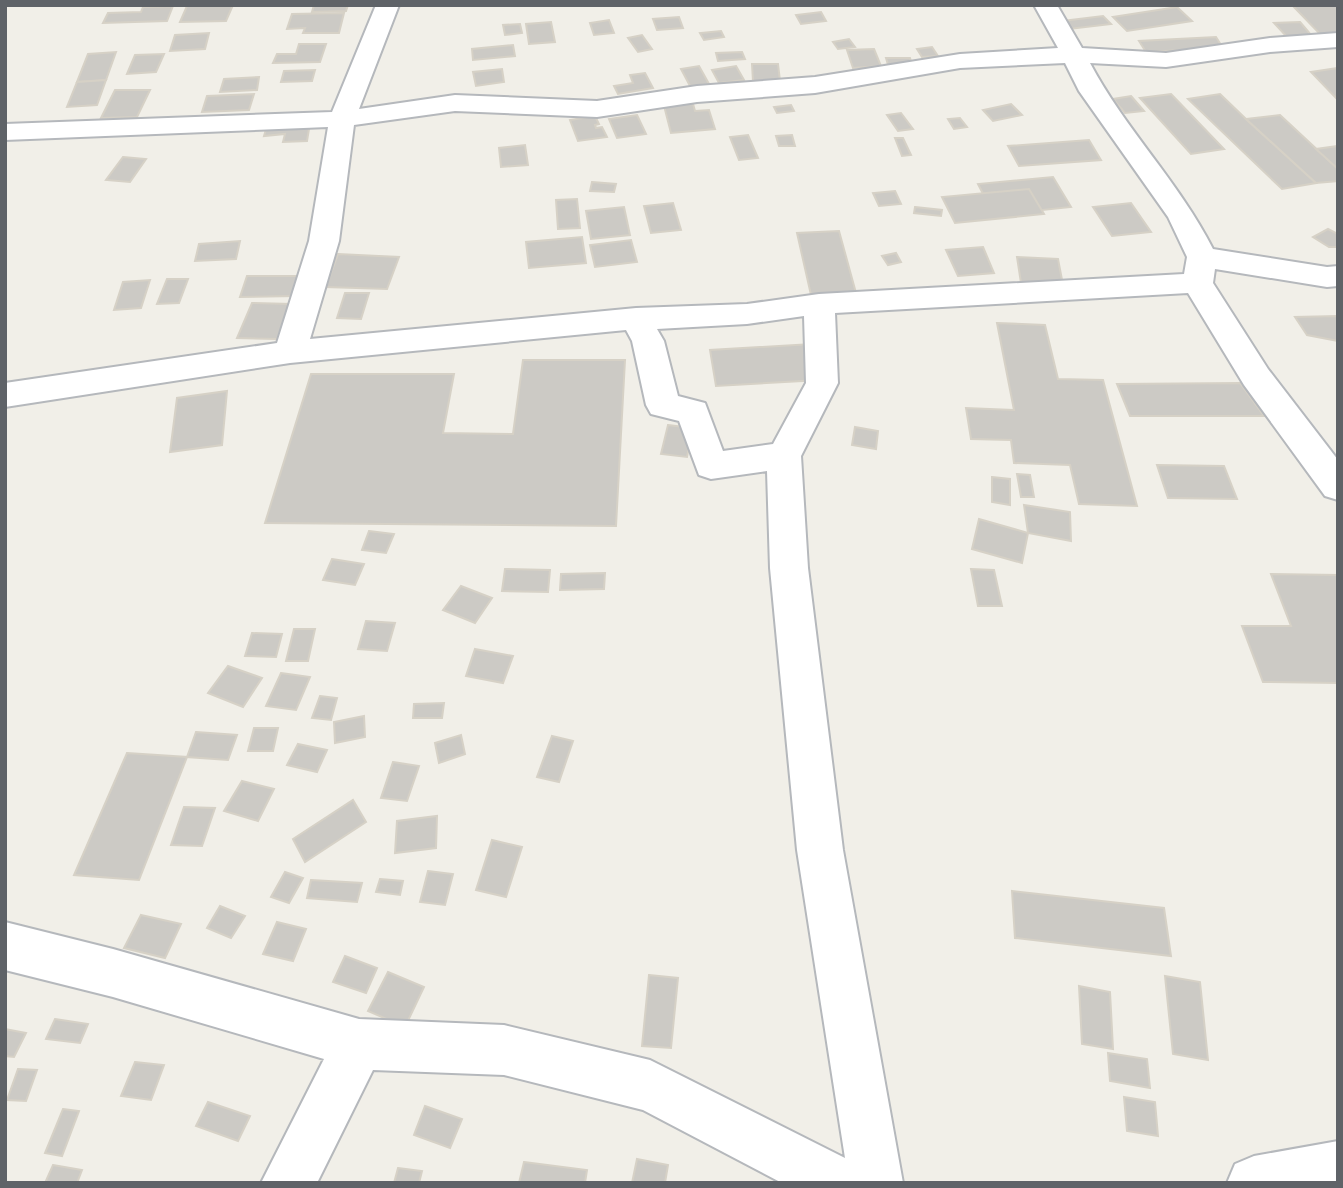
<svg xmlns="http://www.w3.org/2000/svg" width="1343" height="1188" font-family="'Source Sans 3',sans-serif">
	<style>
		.building { fill: #cccac5; stroke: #d6d1c6; stroke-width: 2 }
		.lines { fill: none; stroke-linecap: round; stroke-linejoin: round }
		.minor-casing { stroke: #b5b8bc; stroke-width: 4 }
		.minor { fill: #fff; fill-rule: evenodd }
	</style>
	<rect width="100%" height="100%" fill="#f1efe8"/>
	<!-- building -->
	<g class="building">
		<path d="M233,5l-7,16 -46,1 7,-16z"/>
		<path d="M314,5h34l-2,6 -34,1z"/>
		<path d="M1292,5h46v28l-18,1z"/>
		<path d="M173,6l-6,15 -64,2 5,-10 33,-1 2,-5z"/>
		<path d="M1177,7l15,14 -65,10 -14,-14z"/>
		<path d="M821,12l5,9 -25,3 -5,-9z"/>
		<path d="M344,13l-5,20h-36l2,-5 -18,1 5,-15z"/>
		<path d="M1103,16l8,8 -42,5 -7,-8z"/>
		<path d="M679,17l4,11 -26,2 -4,-11z"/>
		<path d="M609,20l5,13 -20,2 -4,-12z"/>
		<path d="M551,22l4,20 -26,2 -3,-20z"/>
		<path d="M1300,22l12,14 -25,1 -13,-14z"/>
		<path d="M520,24l2,9 -17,2 -2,-10z"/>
		<path d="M721,31l3,6 -20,3 -4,-7z"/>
		<path d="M209,33l-4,16 -35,2 5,-16z"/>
		<path d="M642,35l10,14 -14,3 -10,-14z"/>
		<path d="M1216,37l7,11 -77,4 -7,-11z"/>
		<path d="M849,39l6,8 -17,2 -5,-7z"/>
		<path d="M299,44h27l-6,18 -47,1 4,-9h19z"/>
		<path d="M513,45l2,11 -42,4 -1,-11z"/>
		<path d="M932,47l6,9 -16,1 -5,-8z"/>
		<path d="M874,49l7,17 -28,2 -6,-18z"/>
		<path d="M116,52l-10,28 -29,2 11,-28z"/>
		<path d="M742,52l3,7 -27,2 -2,-8z"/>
		<path d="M164,54l-8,18 -29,2 8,-19z"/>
		<path d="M886,58h24l3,10h-24z"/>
		<path d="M752,64h26l2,17h-27z"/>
		<path d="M699,66l10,18 -19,2 -9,-17z"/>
		<path d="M736,66l8,14 -25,3 -7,-13z"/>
		<path d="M1338,68v32l-27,-28z"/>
		<path d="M502,69l2,13 -28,4 -3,-14z"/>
		<path d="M315,70l-3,11 -31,1 3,-11z"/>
		<path d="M645,73l8,15 -35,6 -4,-8 19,-3 -3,-8z"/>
		<path d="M259,77l-2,13 -37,2 4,-13z"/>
		<path d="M106,80l-9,25 -30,2 10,-25z"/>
		<path d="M115,90h35l-13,27 -36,1z"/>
		<path d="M254,94l-5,16 -47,2 5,-16z"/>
		<path d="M1171,94l53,55 -33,5 -51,-56z"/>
		<path d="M1220,94l26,25 70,64 -34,6 -94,-90z"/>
		<path d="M1131,96l13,15 -19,2 -12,-14z"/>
		<path d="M692,100l3,11 14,-1 6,19 -44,4 -8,-31z"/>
		<path d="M1011,104l11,11 -29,6 -10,-11z"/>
		<path d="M791,105l3,6 -17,2 -3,-6z"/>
		<path d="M901,113l12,16 -15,2 -11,-16z"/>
		<path d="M637,115l9,19 -29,4 -8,-19z"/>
		<path d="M1280,115l58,54v12l-22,2 -70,-64z"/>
		<path d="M595,116l4,8 -4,1 1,3 6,-1 5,10 -29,4 -8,-21z"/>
		<path d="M960,118l7,9 -13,2 -6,-10z"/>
		<path d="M310,123l-3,18 -24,1 2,-8 -21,2 3,-10z"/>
		<path d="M748,135l10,23 -19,2 -9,-23z"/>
		<path d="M792,135l3,11h-16l-3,-10z"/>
		<path d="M895,138h8l8,17 -9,1z"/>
		<path d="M1089,140l12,20 -82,6 -11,-20z"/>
		<path d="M525,145l3,20 -27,2 -2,-19z"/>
		<path d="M1338,146v23l-22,-20z"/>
		<path d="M123,157l23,2 -16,23 -24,-2z"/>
		<path d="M1053,177l18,30 -77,8 -16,-31z"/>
		<path d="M592,182l24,2 -2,8 -24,-1z"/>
		<path d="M1029,189l15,25 -89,9 -13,-26z"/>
		<path d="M895,191l6,13 -22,2 -6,-13z"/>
		<path d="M577,199l3,29 -22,1 -2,-29z"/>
		<path d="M673,203l8,27 -30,3 -7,-27z"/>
		<path d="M1131,203l20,29 -39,4 -19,-29z"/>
		<path d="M624,207l6,28 -39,4 -5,-28z"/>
		<path d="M915,207l27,3 -1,6 -27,-3z"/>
		<path d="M1328,229l10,5v13h-9l-16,-10z"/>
		<path d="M839,231l17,62 -45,2 -14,-62z"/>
		<path d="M582,237l4,26 -57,5 -3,-26z"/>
		<path d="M631,240l6,22 -42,5 -5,-22z"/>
		<path d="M240,241l-4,18 -41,2 4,-17z"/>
		<path d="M983,247l11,26 -36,3 -12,-26z"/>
		<path d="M896,253l5,9 -13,3 -6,-9z"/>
		<path d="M338,254l61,3 -12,32 -61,-2z"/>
		<path d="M1017,257l41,2 5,26 -42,-2z"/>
		<path d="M247,276h56l-7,20 -56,1z"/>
		<path d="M167,279h21l-9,24 -22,1z"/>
		<path d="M150,280l-9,28 -27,2 9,-28z"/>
		<path d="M345,293h24l-8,26 -24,-1z"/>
		<path d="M252,303l39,1 -14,35 -40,-1z"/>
		<path d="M1337,316l1,25 -31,-6 -12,-18z"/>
		<path d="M997,323l48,2 13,54 45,1 34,126 -58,-2 -9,-39 -56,-2 -3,-23 -40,-1 -5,-31 48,2z"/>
		<path d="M812,344l8,36 -104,6 -6,-36z"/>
		<path d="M523,360h102l-9,166 -351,-3 46,-149h143l-11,59 70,1z"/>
		<path d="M1240,383l24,33h-134l-13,-32z"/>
		<path d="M227,391l-5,54 -52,7 7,-54z"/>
		<path d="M668,425l25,3 -6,29 -26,-3z"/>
		<path d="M855,427l23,4 -2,18 -24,-4z"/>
		<path d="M1157,465l67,1 13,33 -69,-1z"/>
		<path d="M1017,474l13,1 4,22h-13z"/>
		<path d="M992,477l18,2v26l-18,-3z"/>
		<path d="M1024,505l46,7 1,29 -43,-8z"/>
		<path d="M979,519l49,14 -6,30 -50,-14z"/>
		<path d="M369,531l25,3 -8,19 -24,-3z"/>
		<path d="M332,559l32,5 -9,21 -32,-5z"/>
		<path d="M505,569l45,1 -2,22 -46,-1z"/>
		<path d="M971,569l23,1 8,36h-24z"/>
		<path d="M605,573l-1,16 -44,1 1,-16z"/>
		<path d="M1271,574l67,1v108l-75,-1 -21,-56h49z"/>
		<path d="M461,586l31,12 -17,25 -32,-13z"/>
		<path d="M366,621l29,2 -8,28 -29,-2z"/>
		<path d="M294,629h21l-7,32h-22z"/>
		<path d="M252,633l30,1 -6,23 -31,-1z"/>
		<path d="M475,649l38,7 -10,27 -37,-7z"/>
		<path d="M228,666l34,12 -19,29 -35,-14z"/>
		<path d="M281,673l29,4 -14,33 -30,-4z"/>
		<path d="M320,696l17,2 -6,22 -19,-2z"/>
		<path d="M444,703l-2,15h-29l1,-14z"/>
		<path d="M364,716l1,21 -30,6 -1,-21z"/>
		<path d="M254,728h24l-5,23h-25z"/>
		<path d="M196,732l41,3 -9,25 -41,-3z"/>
		<path d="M461,735l4,19 -26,9 -4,-20z"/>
		<path d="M552,736l21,5 -14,41 -22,-5z"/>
		<path d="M298,744l29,6 -10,22 -30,-7z"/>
		<path d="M127,753l60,4 -48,123 -65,-5z"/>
		<path d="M393,762l26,4 -12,35 -26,-3z"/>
		<path d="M242,781l32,8 -16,32 -34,-10z"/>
		<path d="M353,800l13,22 -61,40 -12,-23z"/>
		<path d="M184,807l31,1 -13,38 -31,-1z"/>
		<path d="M437,816l-1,32 -41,5 2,-32z"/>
		<path d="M492,840l30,7 -16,50 -30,-7z"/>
		<path d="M428,871l25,3 -8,31 -25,-3z"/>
		<path d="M285,872l18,6 -14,25 -18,-6z"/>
		<path d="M380,879l23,2 -3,14 -24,-3z"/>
		<path d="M311,880l51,3 -5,19 -50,-4z"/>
		<path d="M1012,891l152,17 7,48 -156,-18z"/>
		<path d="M220,906l25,10 -14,22 -24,-10z"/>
		<path d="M141,915l40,9 -16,34 -41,-10z"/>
		<path d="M277,922l29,7 -13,32 -30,-7z"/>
		<path d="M345,956l32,12 -11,25 -33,-11z"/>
		<path d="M388,972l36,15 -19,40 -37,-16z"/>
		<path d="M649,975l29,3 -7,70 -29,-2z"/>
		<path d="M1165,976l35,6 8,78 -35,-6z"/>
		<path d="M1079,986l31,6 3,57 -31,-5z"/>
		<path d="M55,1019l33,5 -8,19 -34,-4z"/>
		<path d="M5,1029l21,4 -12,24 -9,-1z"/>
		<path d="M1108,1053l39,6 3,29 -40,-7z"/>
		<path d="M135,1062l29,3 -13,35 -30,-4z"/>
		<path d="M18,1069l19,1 -11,31 -19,-1z"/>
		<path d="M1124,1097l31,5 3,34 -31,-5z"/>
		<path d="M208,1102l42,14 -12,25 -42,-15z"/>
		<path d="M425,1106l37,13 -12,29 -36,-13z"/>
		<path d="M63,1109l16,2 -17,45 -17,-3z"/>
		<path d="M637,1159l31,6 -3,18h-33z"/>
		<path d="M524,1162l63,8 -2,13h-66z"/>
		<path d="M53,1165l29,5 -5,13h-32z"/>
		<path d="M398,1168l24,3 -3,12h-25z"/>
	</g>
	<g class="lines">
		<defs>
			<g id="minor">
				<path d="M376,5h23l-40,104 96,-14 142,6 100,-15 118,-9 145,-23 98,-6 -24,-43h23l25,43 84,5 104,-15 68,-5v14l-68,5 -104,15 -76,-4c35,66 89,119 123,186l114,18 11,-1v20l-11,1 -112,-18 -2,14 55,86 70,91v40l-13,-4 -81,-111 -56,-92 -353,20 3,70 -37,73 7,112 35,282 60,333h-121l-139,-73 -139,-35 -131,-5 -56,113h-56l63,-124 -211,-62 -108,-27v-48l108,27 246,70 145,6 146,35 195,98 -48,-308 -27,-282 -3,-97 -56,8 -12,-4 -20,-54 -28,-7 -5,-9 -14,-64 -6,-11 -336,33 -285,44v-24l272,-40 32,-102 19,-114 -323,13v-16l327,-12zM1065,63l14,28 89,126 19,40 -3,17 -365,20 -72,10 -111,4 -326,31 29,-98 15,-116 101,-14 142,6 100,-15 118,-9 145,-25zM804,316l2,67 -33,61 -50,7 -18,-48 -27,-7 -14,-55 -7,-12 90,-5z"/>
				<path d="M1338,1141v42h-111l8,-19 19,-8z"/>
			</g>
		</defs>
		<!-- minor casing -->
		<use href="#minor" class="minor-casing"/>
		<!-- minor -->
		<use href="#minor" class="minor"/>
	</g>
	<!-- border -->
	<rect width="1343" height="1188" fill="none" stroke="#5f6368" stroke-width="14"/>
</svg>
